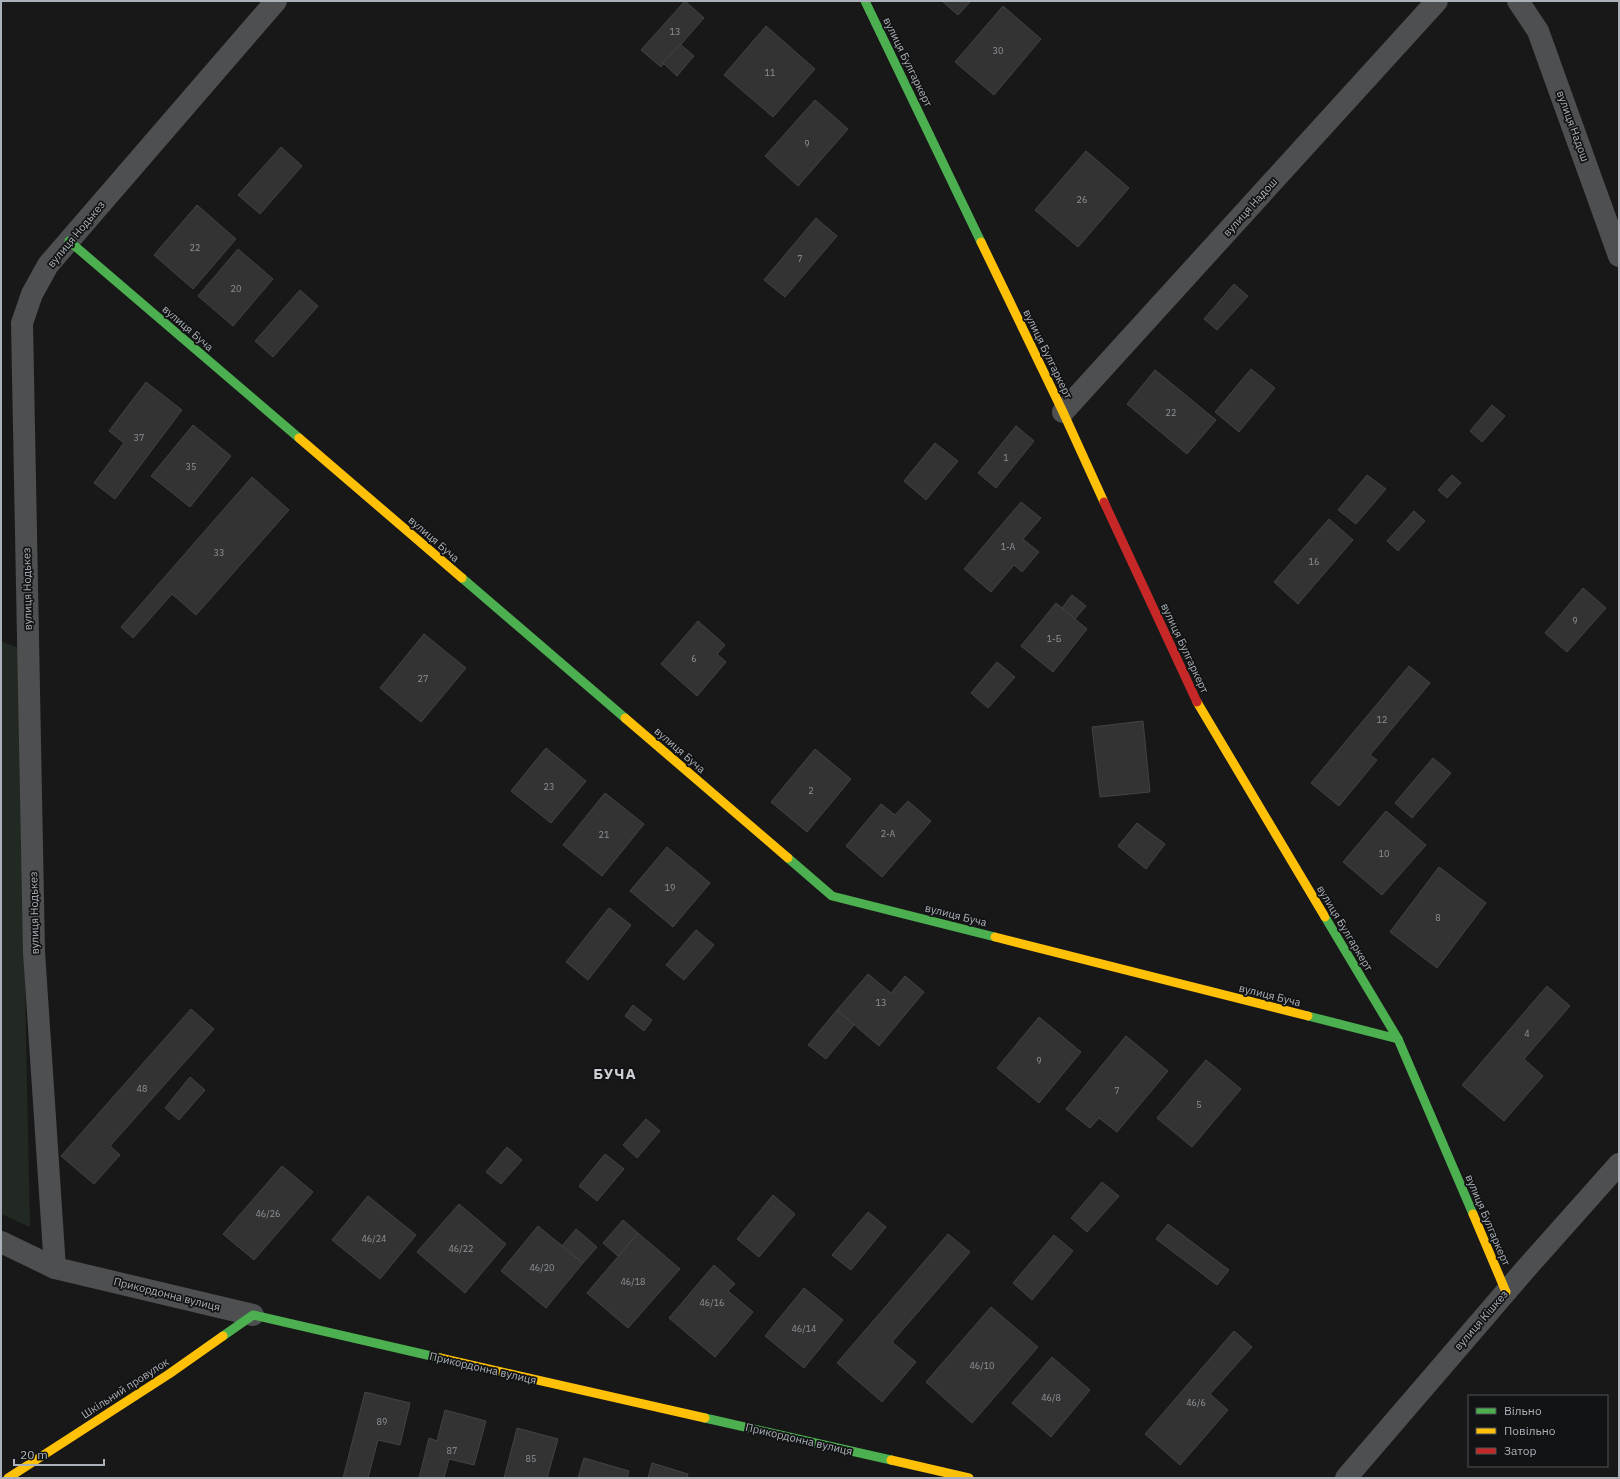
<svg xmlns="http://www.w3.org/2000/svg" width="1620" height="1479" font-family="'IBM Plex Sans',sans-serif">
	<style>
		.green { fill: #222822 }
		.building { fill: #333334; stroke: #414344 }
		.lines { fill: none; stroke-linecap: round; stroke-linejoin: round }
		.street { stroke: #4d4f51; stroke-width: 22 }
		.fast { stroke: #4caf50; stroke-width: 9 }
		.slow { stroke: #ffc107; stroke-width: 9 }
		.jam { stroke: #c62828; stroke-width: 9 }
		.labels { text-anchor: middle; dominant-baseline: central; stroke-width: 3.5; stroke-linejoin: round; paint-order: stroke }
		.number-label { font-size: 9px; fill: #8d9297 }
		.street-label { font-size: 11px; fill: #abb1b8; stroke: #121314 }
		.district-label { font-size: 15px; font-weight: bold; letter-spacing: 1px; fill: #cccfd4; stroke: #121314 }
	</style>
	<rect width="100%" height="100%" fill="#181818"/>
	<!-- green -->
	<path class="green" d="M1,641l17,7 12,579 -29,-13z"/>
	<!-- building -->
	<g class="building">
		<path d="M685,1l19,17 -43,49 -20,-17z"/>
		<path d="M942,1h29l-13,14z"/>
		<path d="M1003,6l38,33 -47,56 -39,-33z"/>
		<path d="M766,26l49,43 -42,48 -49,-42z"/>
		<path d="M680,44l14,12 -17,20 -14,-13z"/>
		<path d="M815,100l33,29 -50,57 -33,-30z"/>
		<path d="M281,147l21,19 -42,48 -22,-19z"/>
		<path d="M1086,151l43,37 -51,59 -43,-37z"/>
		<path d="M197,205l39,34 -43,50 -39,-34z"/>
		<path d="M816,218l21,18 -52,61 -21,-17z"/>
		<path d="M238,249l35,30 -40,47 -35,-30z"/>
		<path d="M1234,284l14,12 -31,34 -13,-11z"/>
		<path d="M300,290l18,16 -45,51 -18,-16z"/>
		<path d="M1251,369l24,19 -36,44 -24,-20z"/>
		<path d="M1155,370l61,50 -29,34 -60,-50z"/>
		<path d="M146,382l36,28 -67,89 -21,-16 30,-40 -15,-12z"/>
		<path d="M1492,405l13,11 -23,26 -12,-11z"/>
		<path d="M193,425l38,31 -41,51 -39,-31z"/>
		<path d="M1016,426l18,15 -38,47 -18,-15z"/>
		<path d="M935,443l23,18 -32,39 -22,-19z"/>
		<path d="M1367,475l19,14 -30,35 -18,-14z"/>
		<path d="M1452,475l9,8 -14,15 -9,-8z"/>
		<path d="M252,477l37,33 -93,105 -24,-21 -39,44 -12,-11z"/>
		<path d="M1021,502l20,16 -18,21 16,13 -17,20 -8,-7 -23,27 -27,-23z"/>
		<path d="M1414,511l11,10 -27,30 -11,-10z"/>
		<path d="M1329,519l24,21 -55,64 -24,-22z"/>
		<path d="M1583,588l23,20 -39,44 -22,-19z"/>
		<path d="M1072,595l14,11 -11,13 -13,-11z"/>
		<path d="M1056,603l31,26 -34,43 -32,-26z"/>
		<path d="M698,621l27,24 -8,9 9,8 -29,34 -36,-32z"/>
		<path d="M424,634l42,34 -45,54 -41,-34z"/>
		<path d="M997,662l18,15 -27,31 -17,-15z"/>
		<path d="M1409,666l21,17 -60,72 7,5 -38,46 -28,-23z"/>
		<path d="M1143,721l7,71 -50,5 -8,-70z"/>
		<path d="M546,748l40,33 -35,42 -40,-32z"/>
		<path d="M815,749l36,30 -44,53 -36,-30z"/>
		<path d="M1433,758l18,15 -39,45 -17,-15z"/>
		<path d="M605,793l39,31 -42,52 -39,-31z"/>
		<path d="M908,801l23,20 -49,56 -36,-31 35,-42 14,11z"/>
		<path d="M1386,811l40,34 -44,50 -39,-33z"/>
		<path d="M1137,823l28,21 -19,25 -28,-23z"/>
		<path d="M667,847l43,36 -37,44 -43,-36z"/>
		<path d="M1439,867l47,36 -49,65 -47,-36z"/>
		<path d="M609,908l22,17 -43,55 -22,-18z"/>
		<path d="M696,930l18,15 -30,35 -18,-15z"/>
		<path d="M868,974l23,19 14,-17 19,16 -45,54 -42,-36z"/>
		<path d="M1547,986l23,20 -46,53 19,17 -39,45 -42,-36z"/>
		<path d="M633,1005l19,15 -8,11 -19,-15z"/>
		<path d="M191,1009l23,20 -104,117 10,9 -26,29 -33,-28z"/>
		<path d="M837,1010l17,15 -28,34 -18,-14z"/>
		<path d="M1039,1017l42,35 -42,51 -42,-35z"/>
		<path d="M1126,1036l42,35 -51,61 -18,-14 -9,10 -24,-19z"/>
		<path d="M1206,1060l35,29 -49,58 -35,-29z"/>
		<path d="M190,1077l15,13 -26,30 -14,-12z"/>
		<path d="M646,1119l14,12 -23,27 -14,-13z"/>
		<path d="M507,1147l15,13 -21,24 -15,-12z"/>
		<path d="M605,1154l19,15 -27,32 -18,-15z"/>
		<path d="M282,1166l31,26 -59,68 -31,-26z"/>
		<path d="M1102,1182l17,14 -32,36 -16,-14z"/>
		<path d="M773,1195l22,19 -36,43 -22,-18z"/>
		<path d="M368,1196l48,39 -36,44 -48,-39z"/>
		<path d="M459,1204l47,40 -41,49 -48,-41z"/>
		<path d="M868,1212l18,15 -35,43 -19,-15z"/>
		<path d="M623,1220l15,13 -20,23 -15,-13z"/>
		<path d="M1168,1224l61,46 -12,15 -61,-46z"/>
		<path d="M538,1226l45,37 -37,45 -45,-37z"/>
		<path d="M576,1229l21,18 -14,16 -21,-17z"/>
		<path d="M638,1233l42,36 -52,59 -41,-35z"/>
		<path d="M948,1234l22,18 -78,90 24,20 -34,40 -45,-39z"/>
		<path d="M1054,1235l19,16 -41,49 -19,-17z"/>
		<path d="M714,1265l21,19 -7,7 25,21 -38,45 -46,-39z"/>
		<path d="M804,1288l39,32 -39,48 -39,-32z"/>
		<path d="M991,1307l47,40 -66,76 -46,-41z"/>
		<path d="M1234,1331l18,16 -42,47 18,16 -48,55 -35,-31z"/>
		<path d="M1052,1357l38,33 -39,47 -39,-34z"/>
		<path d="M365,1392l45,11 -10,42 -22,-5 -10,38h-25z"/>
		<path d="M445,1410l41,11 -12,44 -25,-6 -5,19h-25l10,-40 8,3z"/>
		<path d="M517,1428l41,11 -11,39h-43z"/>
		<path d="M584,1458l45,13 -2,7h-49z"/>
		<path d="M652,1463l36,11 -1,4h-39z"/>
	</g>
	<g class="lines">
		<!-- street -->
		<g class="street">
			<path d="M1518,1l20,30 81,225"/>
			<path d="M1063,412l374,-411"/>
			<path d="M1,1242l54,26 198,47"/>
			<path d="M55,1268l-21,-316 -12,-629 10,-29 16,-29 228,-264"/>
			<path d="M1346,1478l177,-206 96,-108"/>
		</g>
		<!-- fast -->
		<g class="fast">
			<path d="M865,1l116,241"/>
			<path d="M69,241l230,197"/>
			<path d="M462,578l163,140"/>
			<path d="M788,858l44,38 163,41"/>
			<path d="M1325,917l73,122 75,175"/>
			<path d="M1308,1016l90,23"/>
			<path d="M223,1336l30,-21 187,43"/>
			<path d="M705,1418l186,42"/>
		</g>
		<!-- slow -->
		<g class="slow">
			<path d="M981,242l82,170 41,90"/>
			<path d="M299,438l163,140"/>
			<path d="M1197,702l128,215"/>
			<path d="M625,718l163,140"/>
			<path d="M995,937l313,79"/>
			<path d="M1473,1214l33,78"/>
			<path d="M440,1358l265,60"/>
			<path d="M891,1460l78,18"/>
			<path d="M8,1478l161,-104 54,-38"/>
		</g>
		<!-- jam -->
		<path class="jam" d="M1104,502l93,200"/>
	</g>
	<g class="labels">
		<!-- number labels -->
		<g class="number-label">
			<text x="675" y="31">13</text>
			<text x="998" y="50">30</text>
			<text x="770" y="72">11</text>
			<text x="807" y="143">9</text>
			<text x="1082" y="199">26</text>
			<text x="195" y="247">22</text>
			<text x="800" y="258">7</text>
			<text x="236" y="288">20</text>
			<text x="1171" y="412">22</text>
			<text x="139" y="437">37</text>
			<text x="1006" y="457">1</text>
			<text x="191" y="466">35</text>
			<text x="1008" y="546">1-А</text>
			<text x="219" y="552">33</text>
			<text x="1314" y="561">16</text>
			<text x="1575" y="620">9</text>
			<text x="1054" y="638">1-Б</text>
			<text x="694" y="658">6</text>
			<text x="423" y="678">27</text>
			<text x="1382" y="719">12</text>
			<text x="549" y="786">23</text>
			<text x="811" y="790">2</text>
			<text x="888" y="833">2-А</text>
			<text x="604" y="834">21</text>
			<text x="1384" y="853">10</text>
			<text x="670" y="887">19</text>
			<text x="1438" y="917">8</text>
			<text x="881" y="1002">13</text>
			<text x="1527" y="1033">4</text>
			<text x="1039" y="1060">9</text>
			<text x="142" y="1088">48</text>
			<text x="1117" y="1090">7</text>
			<text x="1199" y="1104">5</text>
			<text x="268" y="1213">46/26</text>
			<text x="374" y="1238">46/24</text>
			<text x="461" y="1248">46/22</text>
			<text x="542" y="1267">46/20</text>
			<text x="633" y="1281">46/18</text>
			<text x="712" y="1302">46/16</text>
			<text x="804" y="1328">46/14</text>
			<text x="982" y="1365">46/10</text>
			<text x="1051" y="1397">46/8</text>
			<text x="1196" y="1402">46/6</text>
			<text x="382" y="1421">89</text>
			<text x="452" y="1450">87</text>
			<text x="531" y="1458">85</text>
		</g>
		<!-- street labels -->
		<g class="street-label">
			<text transform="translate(908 62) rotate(64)">вулиця Булгаркерт</text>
			<text transform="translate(1573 126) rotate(70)">вулиця Надош</text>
			<text transform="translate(1250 207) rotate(-48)">вулиця Надош</text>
			<text transform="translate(76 234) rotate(-50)">вулиця Нодькез</text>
			<text transform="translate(188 328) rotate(41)">вулиця Буча</text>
			<text transform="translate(1048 354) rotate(64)">вулиця Булгаркерт</text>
			<text transform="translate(434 539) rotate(41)">вулиця Буча</text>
			<text transform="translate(27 589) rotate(-91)">вулиця Нодькез</text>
			<text transform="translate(1185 648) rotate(65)">вулиця Булгаркерт</text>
			<text transform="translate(680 750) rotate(41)">вулиця Буча</text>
			<text transform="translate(34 913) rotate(-91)">вулиця Нодькез</text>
			<text transform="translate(956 915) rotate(14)">вулиця Буча</text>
			<text transform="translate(1345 928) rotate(59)">вулиця Булгаркерт</text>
			<text transform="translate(1270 995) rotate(14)">вулиця Буча</text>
			<text transform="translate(1488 1220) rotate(67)">вулиця Булгаркерт</text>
			<text transform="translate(167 1294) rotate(14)">Прикордонна вулиця</text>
			<text transform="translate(1481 1320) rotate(-49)">вулиця Кішкез</text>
			<text transform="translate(483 1368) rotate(13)">Прикордонна вулиця</text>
			<text transform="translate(125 1388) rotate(-33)">Шкільний провулок</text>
			<text transform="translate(799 1439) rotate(13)">Прикордонна вулиця</text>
		</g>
		<!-- district labels -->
		<g class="district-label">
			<text x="615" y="1073">БУЧА</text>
		</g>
	</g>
	<!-- border -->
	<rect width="1620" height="1479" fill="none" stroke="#abb1b8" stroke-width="4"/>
	<!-- legend -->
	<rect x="1468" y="1395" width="140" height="72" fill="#121314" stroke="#4f5256"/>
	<rect x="1476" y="1408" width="20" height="6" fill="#4caf50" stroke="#4f5256"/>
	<text x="1504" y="1415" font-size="12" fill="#abb1b8">Вільно</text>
	<rect x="1476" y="1428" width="20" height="6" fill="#ffc107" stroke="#4f5256"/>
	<text x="1504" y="1435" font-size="12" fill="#abb1b8">Повільно</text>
	<rect x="1476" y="1448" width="20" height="6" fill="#c62828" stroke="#4f5256"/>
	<text x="1504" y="1455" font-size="12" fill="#abb1b8">Затор</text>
	<!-- scale -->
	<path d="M14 1459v6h90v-6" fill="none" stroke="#abb1b8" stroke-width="2"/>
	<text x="20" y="1459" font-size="12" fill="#abb1b8" stroke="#121314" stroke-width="3" paint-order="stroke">20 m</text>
</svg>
